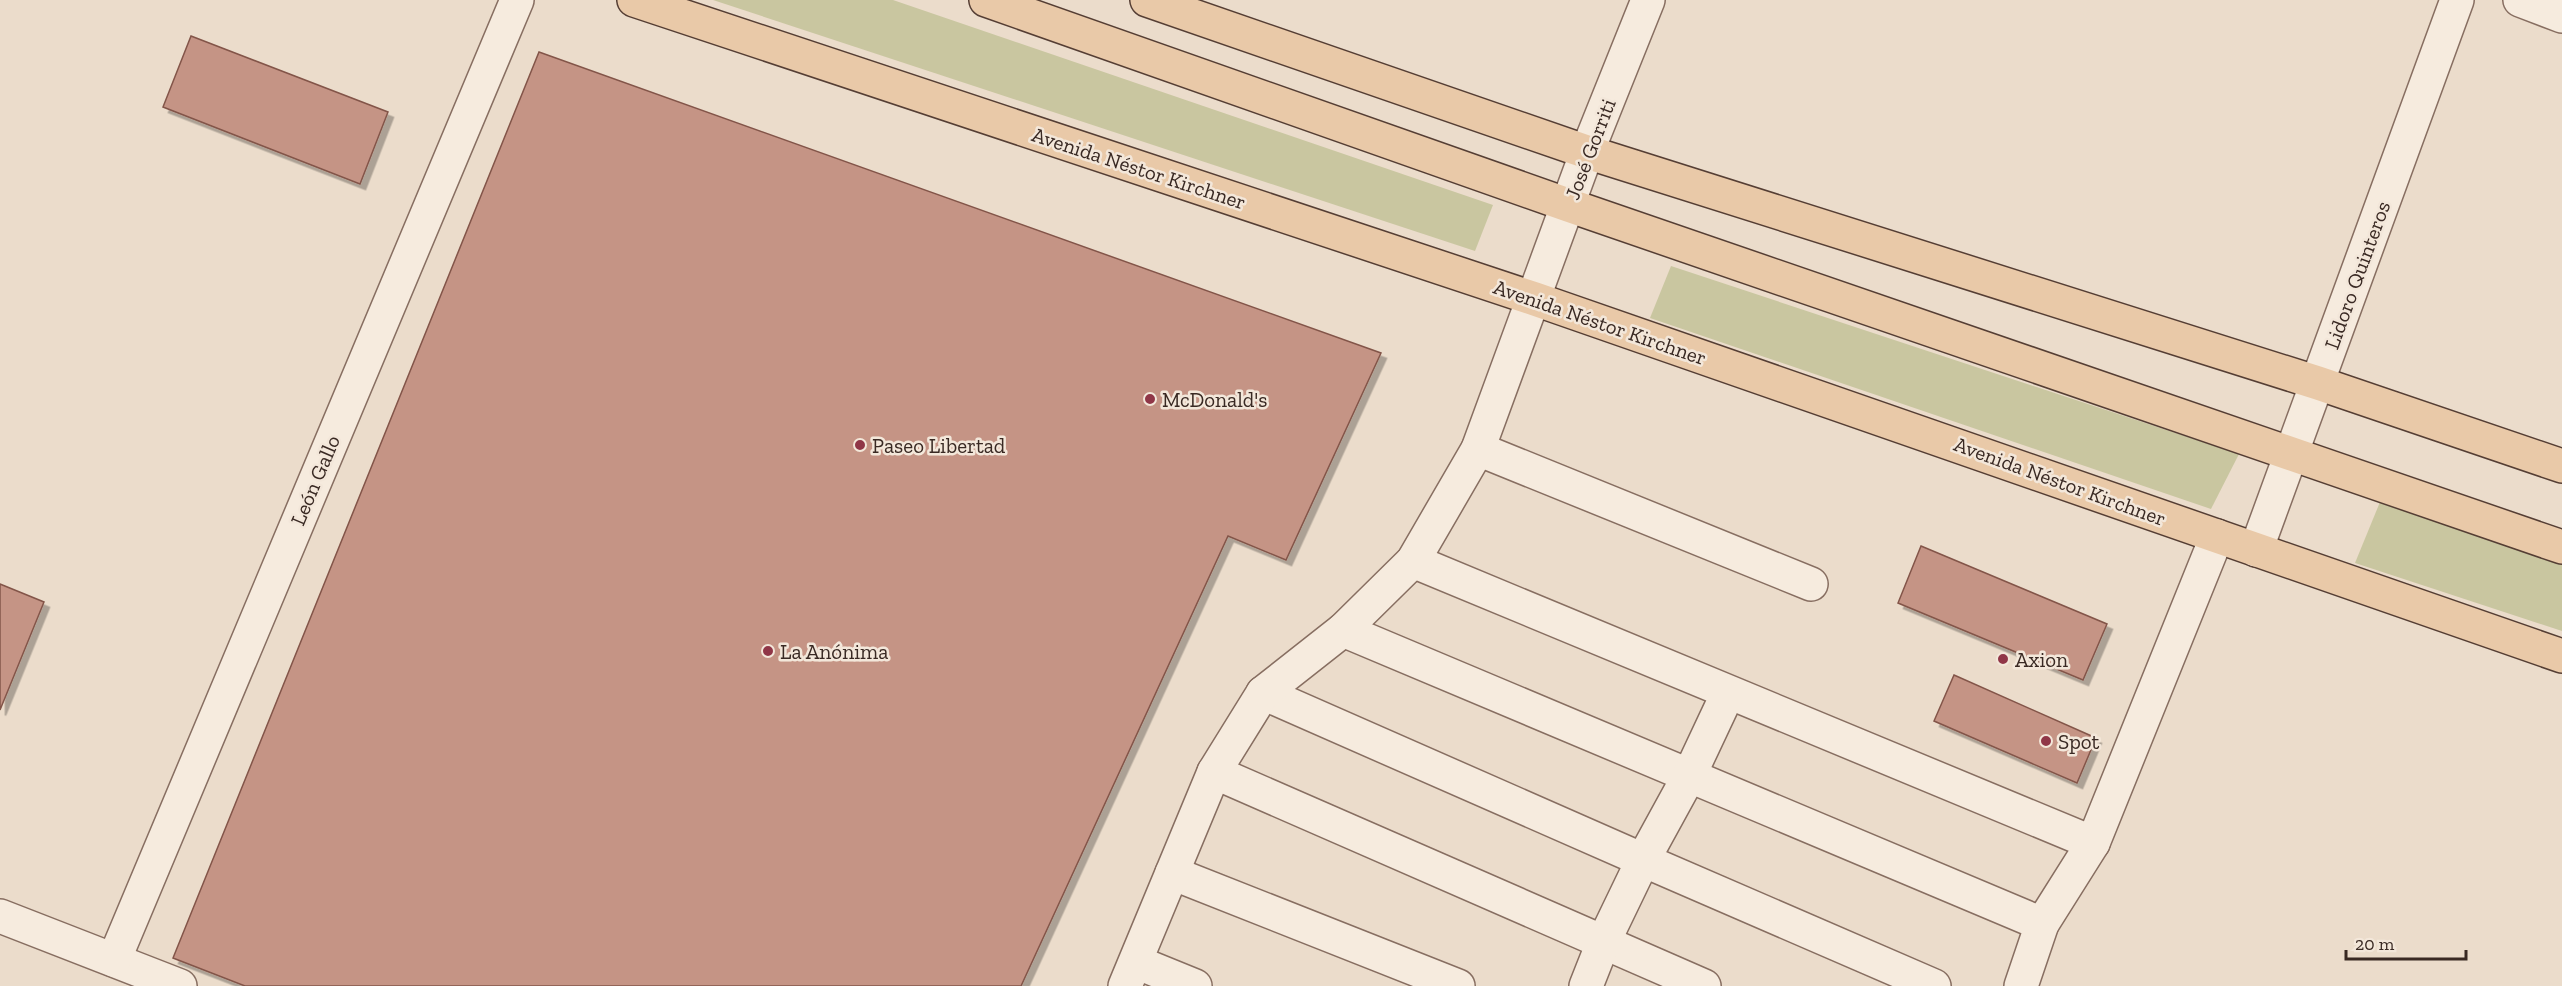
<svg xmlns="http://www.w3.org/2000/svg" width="2562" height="986" font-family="'Zilla Slab',serif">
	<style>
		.green { fill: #c9c6a0 }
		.building { fill: #c59485; stroke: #835549; stroke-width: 1.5; filter: url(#shadow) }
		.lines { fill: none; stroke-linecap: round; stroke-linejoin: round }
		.minor-casing { stroke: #876e61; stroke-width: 36 }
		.major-casing { stroke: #553e34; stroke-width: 36 }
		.minor { stroke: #f6ebde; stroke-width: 33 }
		.major { stroke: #e9c9a8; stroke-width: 33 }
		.poi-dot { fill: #903647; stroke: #f3e7da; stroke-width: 2 }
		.labels { text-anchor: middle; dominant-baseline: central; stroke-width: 5; stroke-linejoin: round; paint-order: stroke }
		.street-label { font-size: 21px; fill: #392923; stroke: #f3e7da }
		.poi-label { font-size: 21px; fill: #392923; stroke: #f3e7da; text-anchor: start }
	</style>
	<defs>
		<filter id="shadow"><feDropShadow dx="5.5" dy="5.5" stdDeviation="0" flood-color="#0004"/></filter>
	</defs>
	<rect width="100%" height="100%" fill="#ebdccb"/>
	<!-- green -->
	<g class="green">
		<path d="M713,0h180l600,205 -18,46z"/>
		<path d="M1671,266l568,188 -28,55 -561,-191z"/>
		<path d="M2380,502l182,63v66l-207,-68z"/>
	</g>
	<!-- building -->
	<g class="building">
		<path d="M191,36l197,76 -28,72 -197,-77z"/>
		<path d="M539,52l842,301 -95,207 -58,-24 -207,450h-776l-72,-28z"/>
		<path d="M1921,546l186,78 -24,56 -185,-77z"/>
		<path d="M0,584l44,18 -44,108z"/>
		<path d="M1954,675l142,63 -19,45 -143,-62z"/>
	</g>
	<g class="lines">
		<defs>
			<g id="minor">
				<path d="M2520,0l42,16"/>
				<path d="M1478,449l333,135"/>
				<path d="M2256,550l201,-550"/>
				<path d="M1413,561l680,282"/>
				<path d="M1343,630l699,294"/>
				<path d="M1263,693l380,167 291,126"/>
				<path d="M1214,772l490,214"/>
				<path d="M1172,873l286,113"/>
				<path d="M0,916l180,70"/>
				<path d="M114,960l403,-960"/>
				<path d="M1136,962l59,24"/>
				<path d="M1125,986l89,-214 49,-79 80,-63 70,-69 65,-112 109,-297 61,-152"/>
				<path d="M1586,986l17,-43 40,-83 46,-84 39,-83"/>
				<path d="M2021,986l21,-62 51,-81 124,-307"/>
			</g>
			<g id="major">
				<path d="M634,0l901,299 1027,357"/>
				<path d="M986,0l582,205 994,342"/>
				<path d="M1147,0l440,152 731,231 244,83"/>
			</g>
		</defs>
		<!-- minor casing -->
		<use href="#minor" class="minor-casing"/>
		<!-- major casing -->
		<use href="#major" class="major-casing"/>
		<!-- minor -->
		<use href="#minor" class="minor"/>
		<!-- major -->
		<use href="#major" class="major"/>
	</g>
	<!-- markers -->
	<g class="poi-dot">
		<circle cx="1150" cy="399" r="6"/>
		<circle cx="860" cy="445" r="6"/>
		<circle cx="768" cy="651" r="6"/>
		<circle cx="2003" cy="659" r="6"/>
		<circle cx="2046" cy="741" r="6"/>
	</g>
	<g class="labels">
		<!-- street labels -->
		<g class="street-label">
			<text transform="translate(1590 149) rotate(-69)">José Gorriti</text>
			<text transform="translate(1139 168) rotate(18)">Avenida Néstor Kirchner</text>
			<text transform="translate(2357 275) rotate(-70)">Lidoro Quinteros</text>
			<text transform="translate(1600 322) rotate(19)">Avenida Néstor Kirchner</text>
			<text transform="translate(315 480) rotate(-67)">León Gallo</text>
			<text transform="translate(2060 481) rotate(20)">Avenida Néstor Kirchner</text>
		</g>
		<!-- poi labels -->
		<g class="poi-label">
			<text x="1162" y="399">McDonald's</text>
			<text x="872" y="445">Paseo Libertad</text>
			<text x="780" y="651">La Anónima</text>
			<text x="2015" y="659">Axion</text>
			<text x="2058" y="741">Spot</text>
		</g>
	</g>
	<!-- scale -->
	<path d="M2346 950v9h120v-9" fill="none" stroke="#392923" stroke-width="3"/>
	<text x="2355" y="950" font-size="18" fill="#392923" stroke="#f3e7da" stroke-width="4.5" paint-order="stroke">20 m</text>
</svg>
